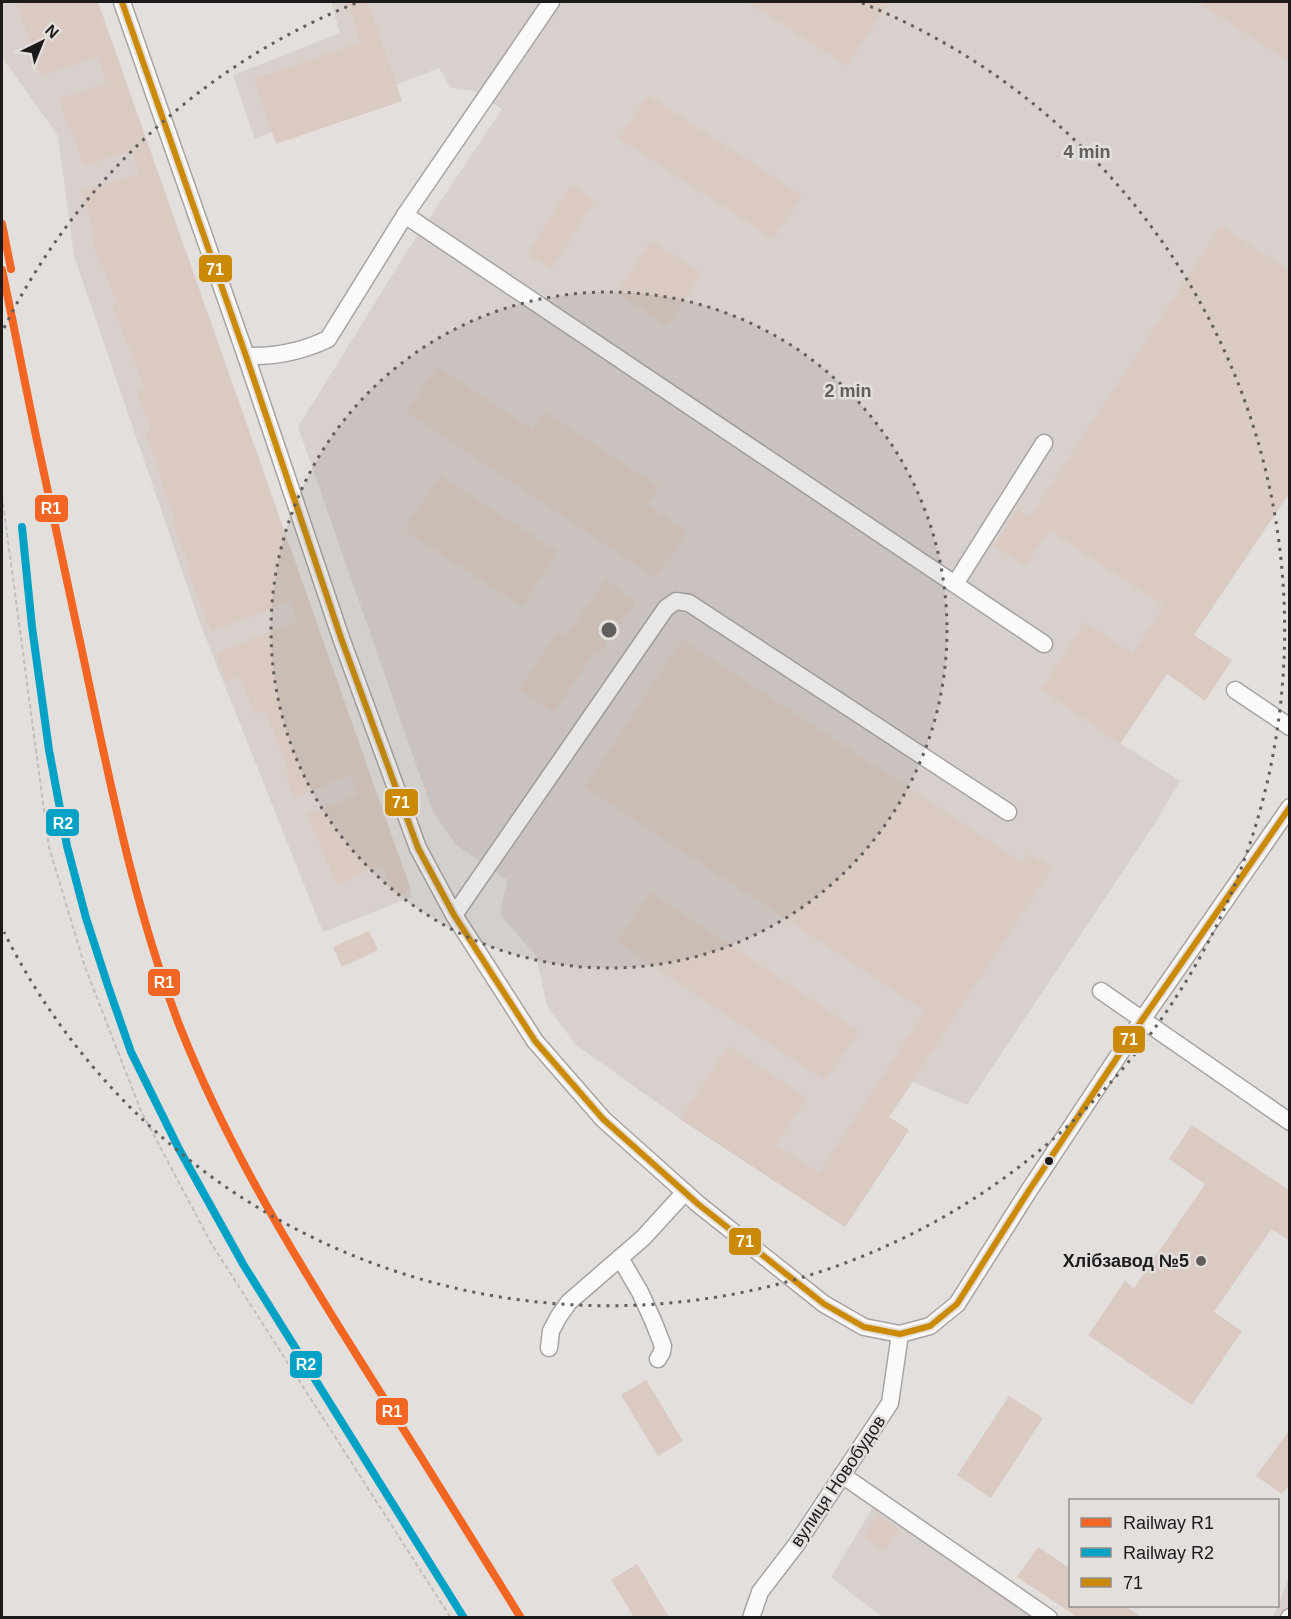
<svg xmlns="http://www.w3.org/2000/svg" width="1291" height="1619" font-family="Helvetica,sans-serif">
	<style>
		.built { fill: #d8d0cd }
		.building { fill: #dacac2 }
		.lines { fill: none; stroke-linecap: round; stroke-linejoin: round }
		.minor-casing { stroke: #a6a4a2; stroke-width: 19 }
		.path { stroke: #c0bebe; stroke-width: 2; stroke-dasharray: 4.5 3; stroke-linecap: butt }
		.minor { stroke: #fbfafa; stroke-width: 16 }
		.bus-1-casing { stroke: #e3dfdc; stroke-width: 10 }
		.bus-1 { stroke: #cb8a05; stroke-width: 6 }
		.rail-1-casing { stroke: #e3dfdc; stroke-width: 12 }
		.rail-2-casing { stroke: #e3dfdc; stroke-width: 12 }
		.rail-1 { stroke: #f26522; stroke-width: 8 }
		.rail-2 { stroke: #01a2c5; stroke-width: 8 }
		.ring { fill: none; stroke: #615f5e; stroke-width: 3; stroke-dasharray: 3 6 }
		.bus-dot { fill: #1c1a1a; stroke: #e3dfdc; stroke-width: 2 }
		.poi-dot { fill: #615f5e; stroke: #e3dfdc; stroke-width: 2 }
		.labels { text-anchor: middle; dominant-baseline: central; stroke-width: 5; stroke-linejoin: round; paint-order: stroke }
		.poi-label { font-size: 18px; font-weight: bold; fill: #1c1a1a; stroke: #e3dfdc; text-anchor: end }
		.street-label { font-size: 18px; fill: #1c1a1a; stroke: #e3dfdc }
		.centre { fill: #615f5e; stroke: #e3dfdc; stroke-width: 3 }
		.ring-label { font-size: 18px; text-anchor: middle; font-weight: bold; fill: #615f5e; stroke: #e3dfdc; stroke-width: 5; stroke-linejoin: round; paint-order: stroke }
		.line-badge { stroke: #e3dfdc; stroke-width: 2 }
		.badge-label { font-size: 16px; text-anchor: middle; font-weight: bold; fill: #fff }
	</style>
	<rect width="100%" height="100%" fill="#e2dfdd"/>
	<!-- built -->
	<g class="built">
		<path d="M2,2h86l14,45 58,145 252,705 -89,35 -122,-306 -127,-370 -16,-120 -54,-76 -2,-9z"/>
		<path d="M331,2h958v490l-169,251 60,38 -25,42 -188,282 -54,-23 -24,35 20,13 -64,97 -165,-108 -104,-74 -29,-39 -11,-50 -36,-42 7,-34 -52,-36 -23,-34 -134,-383 106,-171 98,-147 -28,-18 -23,-3 -12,-20 -184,71 -22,-64 107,-42z"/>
		<path d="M873,1507l164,110h-155l-51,-40z"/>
		<path d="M1289,1577v40l-17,1 6,-12z"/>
	</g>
	<!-- building -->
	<g class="building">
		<path d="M17,2h81l313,888 -17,6 -12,-32 -45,21 -30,-70 51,-20 -7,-20 -57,23 -9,-25 4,-2 -24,-61 -10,4 -15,-37 -13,5 -11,-29 81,-32 -7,-20 -79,31 -25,-66 3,-1 -17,-42 4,-2 -17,-44 3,-1 -17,-43 7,-2 -16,-39 9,-3 -33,-84 5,-2 -17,-43 -1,1 -8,-24 4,-2 -14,-44 58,-18 -8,-22 -47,15 -13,-38 -2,1 -10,-30 48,-16 -9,-26 -57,19z"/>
		<path d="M347,2h21l34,99 -126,43 -22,-65 107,-37z"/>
		<path d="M748,2h141l-42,64z"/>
		<path d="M1198,2h92v61z"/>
		<path d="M648,95l154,101 -29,43 -154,-101z"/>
		<path d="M571,185l24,16 -44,68 -24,-15z"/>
		<path d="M1221,226l69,45v221l-96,143 38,25 -27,41 -38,-27 -47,70 -79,-55 44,-67 47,31 32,-47 -115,-76 -24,36 -31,-20 24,-37 12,8z"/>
		<path d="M651,241l51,32 -35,53 -50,-33z"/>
		<path d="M437,366l95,63 12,-18 116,76 -12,18 39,27 -31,46 -250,-166z"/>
		<path d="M440,475l118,77 -36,55 -118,-77z"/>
		<path d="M605,580l31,22 -37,53 -4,-3 -41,61 -35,-24 38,-58 8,6z"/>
		<path d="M682,639l341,224 6,-10 23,15 -163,249 20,13 -64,97 -165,-108 48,-73 79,52 -31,47 43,28 106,-162 -340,-224z"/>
		<path d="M650,891l209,140 -34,50 -208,-140z"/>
		<path d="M369,931l9,19 -36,17 -9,-20z"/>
		<path d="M1192,1125l98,66v50l-19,-12 -57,83 28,19 -50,74 -104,-70 37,-54 9,7 71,-104 -36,-25z"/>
		<path d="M646,1380l37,61 -25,15 -37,-61z"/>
		<path d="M1009,1396l34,22 -52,80 -34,-23z"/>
		<path d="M1290,1429v55l-8,10 -26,-18z"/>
		<path d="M878,1515l21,14 -14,22 -21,-14z"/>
		<path d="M1038,1547l33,22v36h53l18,12h-65l-60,-40z"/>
		<path d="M637,1564l32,53h-35l-23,-37z"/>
	</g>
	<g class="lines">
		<defs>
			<g id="minor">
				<path d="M122,2l124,354 95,282 77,210 36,67 81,126 68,78 95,85 126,100 40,23 36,7 30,-8 27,-22 71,-112 114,-172 148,-213"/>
				<path d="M405,215l639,429"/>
				<path d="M246,356c30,1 55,-4 82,-17l77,-124 146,-213"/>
				<path d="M955,584l89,-141"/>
				<path d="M1235,690l55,37"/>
				<path d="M454,915l212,-307 10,-7 13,2 319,209"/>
				<path d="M1101,991l189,131"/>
				<path d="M620,1258l20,34 14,31 9,23 -1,6 -4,7"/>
				<path d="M549,1348l2,-17 8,-15 10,-14 74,-64 42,-46"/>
				<path d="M842,1475l207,143"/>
				<path d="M751,1618l9,-26 36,-47 94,-142 10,-69"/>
				<path d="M1289,1618l1,-1"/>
			</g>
		</defs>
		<!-- minor casing -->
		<use href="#minor" class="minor-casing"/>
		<!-- path -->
		<path class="path" d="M2,496l47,351 36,120 56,144 70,132 240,375"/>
		<!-- minor -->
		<use href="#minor" class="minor"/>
		<defs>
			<path id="bus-1" d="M122,2l124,354 95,282 77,210 36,67 81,126 68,78 95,85 126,100 40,23 36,7 30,-8 27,-22 71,-112 114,-172 148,-213"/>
		</defs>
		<!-- bus-1 casing -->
		<use href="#bus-1" class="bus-1-casing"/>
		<!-- bus-1 -->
		<use href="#bus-1" class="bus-1"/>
		<defs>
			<g id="rail-1">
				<path d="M2,224l9,45"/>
				<path d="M2,270c13,60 24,120 37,180 15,72 31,143 46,215 26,122 50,245 95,362 47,119 113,227 181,335 54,85 107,170 160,256"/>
			</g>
			<path id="rail-2" d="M22,527l10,100 17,123 18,96 19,72 22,68 23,66 48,97 64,115 221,354"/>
		</defs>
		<!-- rail-1 casing -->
		<use href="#rail-1" class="rail-1-casing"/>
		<!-- rail-2 casing -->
		<use href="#rail-2" class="rail-2-casing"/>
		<!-- rail-1 -->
		<use href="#rail-1" class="rail-1"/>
		<!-- rail-2 -->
		<use href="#rail-2" class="rail-2"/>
	</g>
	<!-- distance rings -->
	<circle cx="609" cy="630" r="338" fill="#615f5e" fill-opacity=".12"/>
	<g class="ring">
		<circle cx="609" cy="630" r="338"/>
		<path d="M4 328A676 676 0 0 1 356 3M862 3A676 676 0 1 1 4 932"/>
	</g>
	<!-- markers -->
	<circle class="bus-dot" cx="1049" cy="1161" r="5"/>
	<circle class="poi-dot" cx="1201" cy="1261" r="6"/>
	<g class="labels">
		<!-- poi labels -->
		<g class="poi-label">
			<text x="1189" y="1261">Хлібзавод №5</text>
		</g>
		<!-- street labels -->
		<g class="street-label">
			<text transform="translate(838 1481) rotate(-56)">вулиця Новобудов</text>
		</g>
	</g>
	<circle cx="609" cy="630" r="9" class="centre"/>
	<g class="ring-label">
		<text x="1087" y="158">4 min</text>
		<text x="848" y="397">2 min</text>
	</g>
	<g class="line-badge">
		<rect x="198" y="254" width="35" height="29" rx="6" fill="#cb8a05"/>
		<rect x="34" y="494" width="35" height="29" rx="6" fill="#f26522"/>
		<rect x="384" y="788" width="35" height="29" rx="6" fill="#cb8a05"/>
		<rect x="45" y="808" width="35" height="29" rx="6" fill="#01a2c5"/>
		<rect x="147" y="968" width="34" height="29" rx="6" fill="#f26522"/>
		<rect x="1112" y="1025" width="34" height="29" rx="6" fill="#cb8a05"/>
		<rect x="728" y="1227" width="34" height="29" rx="6" fill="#cb8a05"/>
		<rect x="289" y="1350" width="34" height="29" rx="6" fill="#01a2c5"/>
		<rect x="375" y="1397" width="34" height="29" rx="6" fill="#f26522"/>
	</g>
	<g class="badge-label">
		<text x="215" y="275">71</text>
		<text x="51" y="514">R1</text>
		<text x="401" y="808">71</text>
		<text x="63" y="829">R2</text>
		<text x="164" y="988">R1</text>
		<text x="1129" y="1045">71</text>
		<text x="745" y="1247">71</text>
		<text x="306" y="1370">R2</text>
		<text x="392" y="1417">R1</text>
	</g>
	<!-- border -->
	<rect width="1291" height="1619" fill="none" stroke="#1c1a1a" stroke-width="6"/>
	<!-- legend -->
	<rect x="1069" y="1499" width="210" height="108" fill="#e3dfdc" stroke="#93908e" stroke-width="1.5"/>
	<rect x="1081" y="1518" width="30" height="9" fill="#f26522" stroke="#93908e" stroke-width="1.5"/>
	<text x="1123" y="1529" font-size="18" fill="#1c1a1a">Railway R1</text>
	<rect x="1081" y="1548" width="30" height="9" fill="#01a2c5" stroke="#93908e" stroke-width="1.5"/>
	<text x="1123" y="1559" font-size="18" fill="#1c1a1a">Railway R2</text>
	<rect x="1081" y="1578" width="30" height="9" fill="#cb8a05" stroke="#93908e" stroke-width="1.5"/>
	<text x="1123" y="1589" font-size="18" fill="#1c1a1a">71</text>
	<!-- north arrow -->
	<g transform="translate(42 42) rotate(43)" stroke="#e3dfdc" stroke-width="4.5" paint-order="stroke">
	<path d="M0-4.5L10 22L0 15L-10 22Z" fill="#1c1a1a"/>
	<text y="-9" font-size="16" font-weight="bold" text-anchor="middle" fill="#1c1a1a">N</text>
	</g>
</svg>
